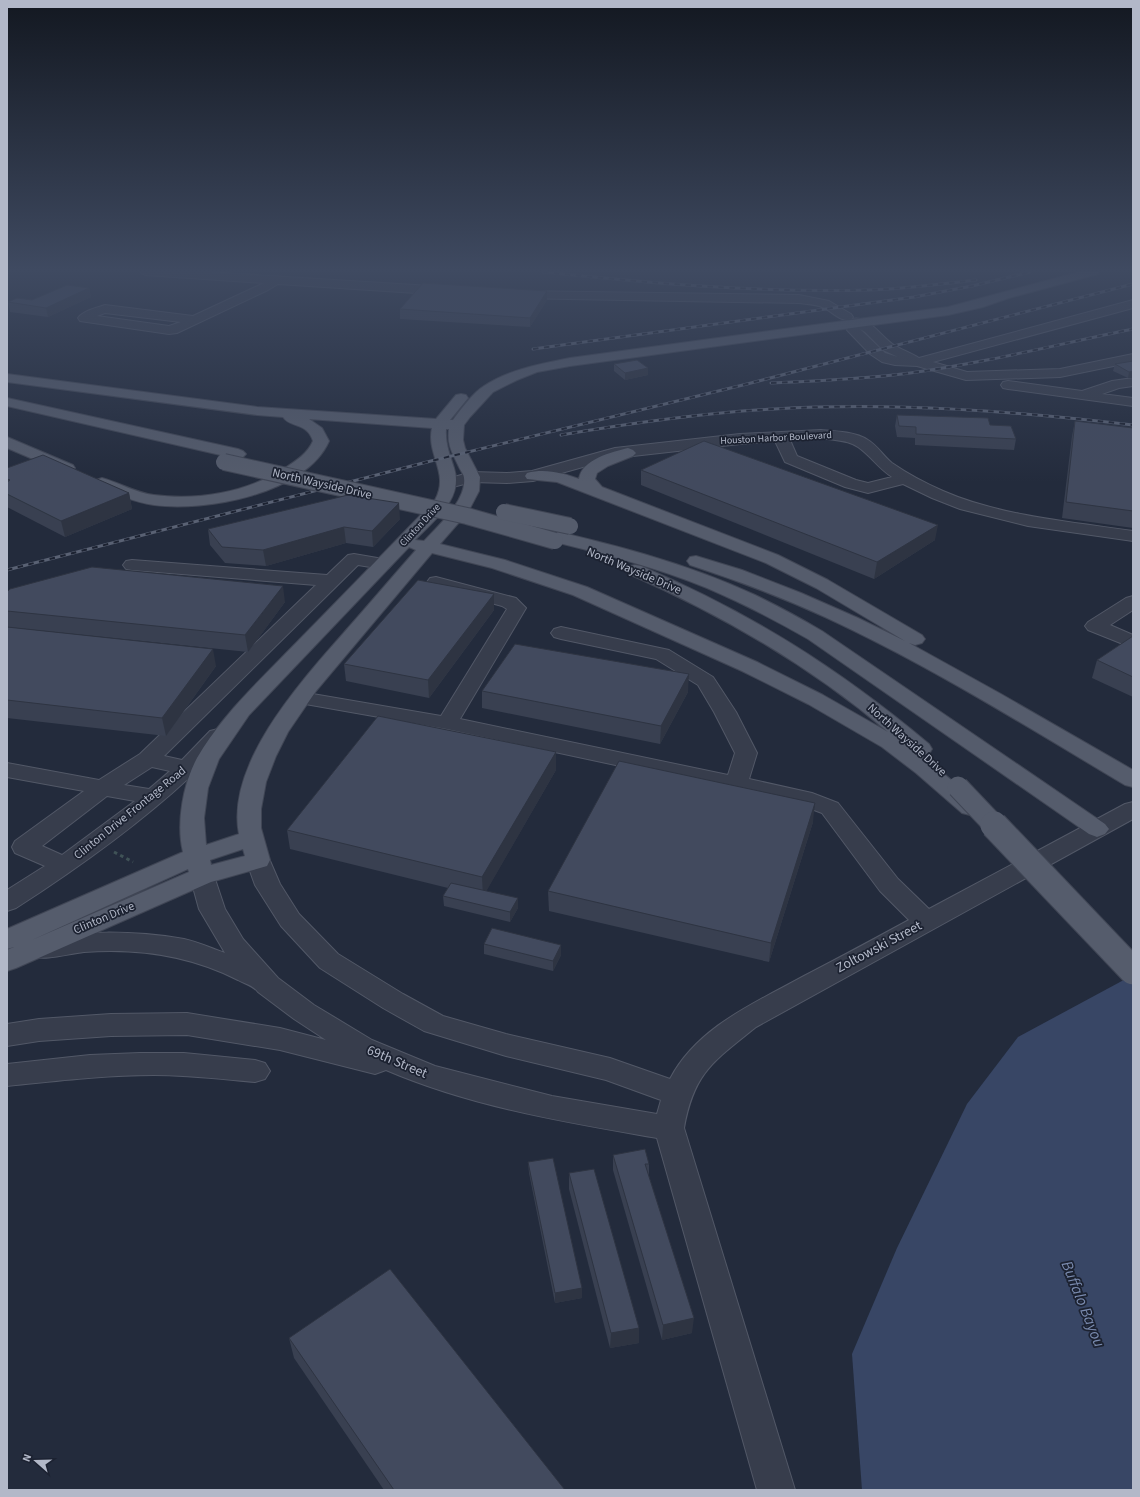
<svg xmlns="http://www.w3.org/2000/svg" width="1140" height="1497" font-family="'Source Sans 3',sans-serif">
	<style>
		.water { fill: #384665 }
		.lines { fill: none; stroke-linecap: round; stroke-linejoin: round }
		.minor-casing { stroke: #525867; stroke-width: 2 }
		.major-casing { stroke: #404655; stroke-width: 2 }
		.path { stroke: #405357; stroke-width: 3; stroke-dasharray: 3.5 3.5; stroke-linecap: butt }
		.minor { fill: #373d4c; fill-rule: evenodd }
		.major { fill: #555c6c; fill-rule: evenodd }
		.rail-casing { stroke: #596173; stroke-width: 3 }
		.rail { stroke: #1c2231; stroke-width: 2; stroke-dasharray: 5.5; stroke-linecap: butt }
		.major-bridge-far2-casing { stroke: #404655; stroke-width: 18; stroke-linecap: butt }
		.major-bridge-far1-casing { stroke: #404655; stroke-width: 23; stroke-linecap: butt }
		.major-bridge-casing { stroke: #404655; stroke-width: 29; stroke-linecap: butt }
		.major-bridge-far2 { stroke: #555c6c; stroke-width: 16 }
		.major-bridge-far1 { stroke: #555c6c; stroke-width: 21 }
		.major-bridge { stroke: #555c6c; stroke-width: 27 }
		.wall { fill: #394051 }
		.shaded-wall { fill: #2e3442 }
		.building { fill: #424a5e; stroke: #2e3442 }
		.labels { text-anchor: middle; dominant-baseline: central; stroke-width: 3.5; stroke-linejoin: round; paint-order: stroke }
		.far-street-label { font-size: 10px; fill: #b2b8c8; stroke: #1c2231 }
		.street-label { font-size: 12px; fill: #b2b8c8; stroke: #1c2231 }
		.near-street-label { font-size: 14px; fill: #b2b8c8; stroke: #1c2231 }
		.near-water-label { font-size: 16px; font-style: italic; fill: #7a8baf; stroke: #1c2231 }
	</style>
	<rect width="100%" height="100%" fill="#232b3c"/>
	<!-- water -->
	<path class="water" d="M1133,975v515h-271l-10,-136 45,-106 70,-144 51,-67z"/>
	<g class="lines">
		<defs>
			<g id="minor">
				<path d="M140,272h67l240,15 4,1 2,3 -2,3 -4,1 -169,-11 -10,6 -91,43 -8,1 -89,-13 -2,-3c5,-7 18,-10 27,-13l88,11 71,-33 -119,-8zM105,313l76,9 -12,4 -72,-10z"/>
				<path d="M517,291l282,4 30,6 22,13 2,3 -2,3c-11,2 -19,-9 -29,-13 -7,-3 -16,-3 -23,-4l-286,-5 -2,-3 2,-3z"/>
				<path d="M1133,300v8l-200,54 34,10 93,-3 73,-15v8l-73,15 -94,3 -49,-14 -22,-1 -13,-3 -12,-8 -23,-24 5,-11c17,-4 29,18 42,26 8,5 17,8 25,13zM860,329l5,3 18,18 15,7 -13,-4z"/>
				<path d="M1133,378v8l-14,2 -17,6 31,4v8l-125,-17 -5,-1 -2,-3 2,-3 5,-1 74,10 30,-10z"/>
				<path d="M821,430c15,1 35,2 47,10 10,6 16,17 24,23 16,11 33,20 51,28 57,25 129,31 190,40v10l-105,-15 -68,-17 -28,-11 -29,-14 -35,9 -23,-6 -60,-25 -10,-21 -35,3 -125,14 -82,23 -26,2 -35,-1 -23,6 -6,-2 -2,-3 2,-3 29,-8 35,1 25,-2 83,-23 125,-14zM821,438c11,2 28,2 37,9 13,9 20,21 34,30l-24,6 -12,-3 -59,-24 -7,-16z"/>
				<path d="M354,554l35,6 3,4 -3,4 -6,1 -25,-4 -194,191 18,4 28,-29 8,-2 8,2 3,5 -27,29 4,1 3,5 -3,5 -8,2 -7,-2c-54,50 -113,92 -175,132l-9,3v-21l38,-24 -30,-13 -3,-6 3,-6 69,-50 -77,-14v-14l92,17 41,-26 176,-169 -184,-15 -6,-1 -3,-4 3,-4 6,-1 195,15 21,-20zM152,767l18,4 -21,18 -25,-4zM107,796l28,5 -73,54 -20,-9z"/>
				<path d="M436,577l80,21 10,10 -66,111 268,56 7,-22 -21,-41 -16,-27 -42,-26 -95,-20 -7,-2 -3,-4 3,-4 7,-2 108,23 44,27 23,35 21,41 -8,26 63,14 26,10 60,76 31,30 196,-105 8,-2v17l-377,208c-42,34 -62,45 -72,101l111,362h-38l-100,-352c-92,-16 -185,-31 -271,-68l-11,4 -95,-24 -93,-15 -76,1 -72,5 -32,5v-22l32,-5 72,-5 76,-1 93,15 46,12 -32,-21 -36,-27c-5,-7 -13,-8 -20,-12 -49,-25 -100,-32 -154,-28 -18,2 -37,9 -54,4l-4,-7 4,-7c46,-13 107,-11 154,-3 14,3 27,9 41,14l-26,-44 -9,-33 3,-6 9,-2 9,2 3,6 11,33 18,30 35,39 36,27 58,35 63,26 117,30 105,18 4,-14 -55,-20 -100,-24 -82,-25 -41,-23 -63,-40 -39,-42 -26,-41 -9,-25 3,-6 9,-2 9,2 13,30 19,30 39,40 65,40 40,22 63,18 104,24 60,21c27,-52 85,-76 134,-103 35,-18 70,-37 105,-56l-29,-29 -58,-78 -24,-9 -351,-75 -153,-27 -3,-4 3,-4 7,-2 140,24 66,-107 -5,-3 -72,-20 -3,-4 3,-4z"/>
				<path d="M1133,596v14l-23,15 23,10v13l-45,-18 -3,-4 3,-4 38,-24z"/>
				<path d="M140,1053h44l71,7 10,3 5,8 -5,8 -10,3c-34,-3 -67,-7 -101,-7 -49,0 -98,6 -147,11v-22l83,-9z"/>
			</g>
			<g id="major">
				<path d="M1079,272h20l-1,2 -89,24 -26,9 -35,8 -378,51 -33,6 -20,8 -24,12 -23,25 -6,8 -1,15 2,8 15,29 -1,14 -11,21 -28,32 65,16 82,27 170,75 66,33 65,37c-78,-66 -166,-117 -259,-158l-3,-4 3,-4 6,-1 6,1c110,47 197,102 288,178l3,5 -3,5 -7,1 56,48 4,5 -4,5 -8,2 -8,-2 -46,-40 -34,-26 -74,-43 -66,-33 -169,-76 -81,-27 -60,-15 -116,138 -28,41 -12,24 -10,26 -5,27v19l9,32 -3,6 -56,16 -195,86 -9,3v-21l7,-3 -7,2v-20l176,-77c-7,-28 0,-68 14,-94 25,-43 64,-79 99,-115 46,-47 93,-95 139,-143 15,-27 -9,-45 -3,-72l-123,-9 13,9 7,13c-23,53 -124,71 -175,64 -20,-3 -39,-11 -58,-19l-2,-3 2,-3 6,-2c18,5 34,15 52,17 45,6 93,-3 131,-27 11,-7 23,-15 28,-27 -6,-19 -23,-13 -30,-24l-26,-2 -250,-33v-8l250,33 179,12 20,-24 5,-1 5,1 2,3 -18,22h3c7,-10 20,-27 31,-34 26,-17 57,-22 86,-28l378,-51zM446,429h3c-2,16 3,23 10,38 1,3 5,7 5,11 3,22 -26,48 -40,63l-9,-1c19,-20 49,-41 39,-72 -4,-13 -9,-25 -8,-39zM409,547l7,3c-23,26 -45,52 -68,78 -44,50 -123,135 -109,206l-33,11 -2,-27 4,-30 11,-29 30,-44zM243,849l2,7 -34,9 -1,-5zM188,869l1,3 -157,68z"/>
				<path d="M7,398l231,51 5,2 3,3 -3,3 -5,2 -231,-53z"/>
				<path d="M7,437l66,28 2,3 -2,3 -6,2 -6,-2 -54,-23z"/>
				<path d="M628,448l5,2 3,3 -3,3 -25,10 -11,7 -2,6 7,8 176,68 50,25 94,55 3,4 -3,4 -7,2 -6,-2 92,51 132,76v17l-8,-2c-99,-59 -196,-120 -300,-168 -44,-20 -89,-37 -135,-52l-3,-4 3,-4 6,-1 46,14 59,23 57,25 47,23 -89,-53 -50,-25 -209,-81 -30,-3 -2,-3 2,-3c18,-5 36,0 52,6 3,-20 33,-27 49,-31z"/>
				<path d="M532,526c76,17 152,36 223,69 23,11 45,23 67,36l283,193 4,5 -4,5 -8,3 -8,-3 -281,-195c-33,-19 -66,-36 -101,-51 -58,-24 -120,-38 -181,-53l-3,-4 3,-4z"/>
			</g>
		</defs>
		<!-- minor casing -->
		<use href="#minor" class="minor-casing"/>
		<!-- major casing -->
		<use href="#major" class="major-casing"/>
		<!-- path -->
		<path class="path" d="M114,852l19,10"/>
		<!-- minor -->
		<use href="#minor" class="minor"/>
		<!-- major -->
		<use href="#major" class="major"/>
		<defs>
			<g id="rail">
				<path d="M543,272c108,11 216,21 324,18 37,-1 73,-6 109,-10"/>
				<path d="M533,349l381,-52 58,-11 58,-14"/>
				<path d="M771,383c47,-2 93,-4 139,-10 75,-10 149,-29 223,-44"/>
				<path d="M561,435c71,-12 141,-22 213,-26 120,-7 240,2 359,16"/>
				<path d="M7,570l424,-109 316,-77 386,-100"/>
			</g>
		</defs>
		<!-- rail casing -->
		<use href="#rail" class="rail-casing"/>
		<!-- rail -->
		<use href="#rail" class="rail"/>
		<defs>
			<g id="major-bridge-far2">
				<path d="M224,462l243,54 88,25"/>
				<path d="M504,512l66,14"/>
			</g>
			<path id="major-bridge-far1" d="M958,787l37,39"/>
			<path id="major-bridge" d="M994,825l139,146"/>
		</defs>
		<!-- major-bridge-far2 casing -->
		<use href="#major-bridge-far2" class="major-bridge-far2-casing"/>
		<!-- major-bridge-far1 casing -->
		<use href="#major-bridge-far1" class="major-bridge-far1-casing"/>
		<!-- major-bridge casing -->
		<use href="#major-bridge" class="major-bridge-casing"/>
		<!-- major-bridge-far2 -->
		<use href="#major-bridge-far2" class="major-bridge-far2"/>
		<!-- major-bridge-far1 -->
		<use href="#major-bridge-far1" class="major-bridge-far1"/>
		<!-- major-bridge -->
		<use href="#major-bridge" class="major-bridge"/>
	</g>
	<!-- wall -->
	<g class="wall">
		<path d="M89,288l2,9 -43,20 -38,-5 -2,-10 24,-2z"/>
		<path d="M547,300l-17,27 -130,-8v-10z"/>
		<path d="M1133,361v17h-5l-15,-7 2,-7z"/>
		<path d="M614,364l34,4v7l-23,5 -11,-9z"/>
		<path d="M897,415l93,10 26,14 -2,11 -99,-5v-7l-18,-1 -2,-11z"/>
		<path d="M1075,421l58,7v100l-71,-10 10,-82z"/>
		<path d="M7,468l122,25 3,16 -67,28 -58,-30z"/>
		<path d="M641,470l294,70 -61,39 -233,-94z"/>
		<path d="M400,519l-27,28 -27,-4 -80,23 -41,-3 -15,-18 -2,-16z"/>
		<path d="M7,592l278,10 -37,50 -241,-25z"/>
		<path d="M494,594v16l-65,88 -83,-17 -2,-17z"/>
		<path d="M7,627l209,39 -50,70 -159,-18z"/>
		<path d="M1133,636v61l-41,-19 5,-18z"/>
		<path d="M482,691l206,1 -28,52 -178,-36z"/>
		<path d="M556,770l-70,121 32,17 -8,14 -66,-16 -1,-10 5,-8 -158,-39 -3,-19z"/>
		<path d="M813,822l-44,140 -220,-51 -1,-20z"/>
		<path d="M484,944l77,11 -8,16 -69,-17z"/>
		<path d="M613,1155l36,9v12l43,157 -30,7 -49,-170z"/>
		<path d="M528,1162l54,136 -27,5 -26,-130z"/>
		<path d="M569,1173l70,155v15l-29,5 -41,-159z"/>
		<path d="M289,1338l276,152h-181l-90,-132z"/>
	</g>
	<!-- shaded-wall -->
	<g class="shaded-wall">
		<path d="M89,288l2,9 -43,20 -2,-9z"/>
		<path d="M547,291v9l-17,27v-9z"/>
		<path d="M648,368v7l-23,5v-7z"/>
		<path d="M1133,371v7h-5l1,-6z"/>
		<path d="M129,493l3,16 -67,28 -4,-16z"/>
		<path d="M399,503l1,16 -27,28 -1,-16z"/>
		<path d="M938,525l-3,15 -61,39 3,-17z"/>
		<path d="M344,527l2,16 -80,23 -3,-16z"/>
		<path d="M283,586l2,16 -37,50 -3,-17z"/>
		<path d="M494,594v16l-65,88 -1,-18z"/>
		<path d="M213,649l3,17 -50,70 -4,-18z"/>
		<path d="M689,674l-1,18 -28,52 1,-18z"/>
		<path d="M556,752v18l-73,127 -1,-20z"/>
		<path d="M815,803l-2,19 -44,140 2,-19z"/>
		<path d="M518,898v10l-8,14v-10z"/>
		<path d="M561,945v10l-8,16v-10z"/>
		<path d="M582,1288v10l-27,5v-10z"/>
		<path d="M694,1318l-2,15 -30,7 1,-15z"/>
		<path d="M639,1328v15l-29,5 1,-15z"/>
	</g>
	<!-- building -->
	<g class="building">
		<path d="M423,283l124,8 -17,27 -130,-9z"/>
		<path d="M67,285l22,3 -43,20 -38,-6 9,-4 15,2z"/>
		<path d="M637,360l11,8 -23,5 -11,-9z"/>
		<path d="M1133,361v10l-4,1 -14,-8z"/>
		<path d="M897,415l91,3 2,7 21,1 5,13 -100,-5v-7l-17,-1z"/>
		<path d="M1075,421l58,7v83l-67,-9z"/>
		<path d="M704,441l234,84 -61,37 -236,-92z"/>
		<path d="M43,455l86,38 -68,28 -54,-27v-12l3,-2 -3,-1v-11z"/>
		<path d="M348,495l51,8 -27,28 -28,-4 -81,23 -41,-3 -14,-18z"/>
		<path d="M92,567l191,19 -38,49 -238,-24v-19l3,-3z"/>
		<path d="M418,580l76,14 -66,86 -84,-16z"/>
		<path d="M7,627l206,22 -51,69 -155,-18z"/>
		<path d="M1133,636v41l-36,-17z"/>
		<path d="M515,644l174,30 -28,52 -179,-35z"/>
		<path d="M378,716l178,36 -74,125 -195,-47z"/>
		<path d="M619,761l196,42 -44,140 -223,-52z"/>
		<path d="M451,883l67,15 -8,14 -67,-16z"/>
		<path d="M492,928l69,17 -8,16 -69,-17z"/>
		<path d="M645,1149l4,15h-4l49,154 -31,7 -50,-170z"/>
		<path d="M553,1158l29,130 -27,5 -27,-131z"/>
		<path d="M594,1169l45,159 -28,5 -42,-160z"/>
		<path d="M390,1269l175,221h-171l-105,-152z"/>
	</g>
	<!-- sky -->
	<linearGradient id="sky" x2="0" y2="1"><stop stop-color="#131821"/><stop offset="0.56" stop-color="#3f4a61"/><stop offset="1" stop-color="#3f4a61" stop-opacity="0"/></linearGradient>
	<rect width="1140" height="482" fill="url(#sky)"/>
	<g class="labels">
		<!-- far-street labels -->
		<g class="far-street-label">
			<text transform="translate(776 438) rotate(-3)">Houston Harbor Boulevard</text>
			<text transform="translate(420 525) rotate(-47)">Clinton Drive</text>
		</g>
		<!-- street labels -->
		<g class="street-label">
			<text transform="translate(322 484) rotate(13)">North Wayside Drive</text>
			<text transform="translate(634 571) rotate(23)">North Wayside Drive</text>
			<text transform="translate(907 740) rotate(42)">North Wayside Drive</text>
			<text transform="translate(130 813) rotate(-39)">Clinton Drive Frontage Road</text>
			<text transform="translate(104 918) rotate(-23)">Clinton Drive</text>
		</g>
		<!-- near-street labels -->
		<g class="near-street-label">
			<text transform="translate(879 947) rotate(-28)">Zoltowski Street</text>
			<text transform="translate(397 1062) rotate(23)">69th Street</text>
		</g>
		<!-- near-water labels -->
		<g class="near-water-label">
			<text transform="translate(1083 1304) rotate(68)">Buffalo Bayou</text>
		</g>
	</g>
	<!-- border -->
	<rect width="1140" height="1497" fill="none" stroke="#b2b8c8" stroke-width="16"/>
	<!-- north arrow -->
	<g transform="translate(36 1461) rotate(290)" stroke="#1c2231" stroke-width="3" paint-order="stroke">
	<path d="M0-3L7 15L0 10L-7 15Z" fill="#b2b8c8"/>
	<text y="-6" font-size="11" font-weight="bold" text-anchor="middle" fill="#b2b8c8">N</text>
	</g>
</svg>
